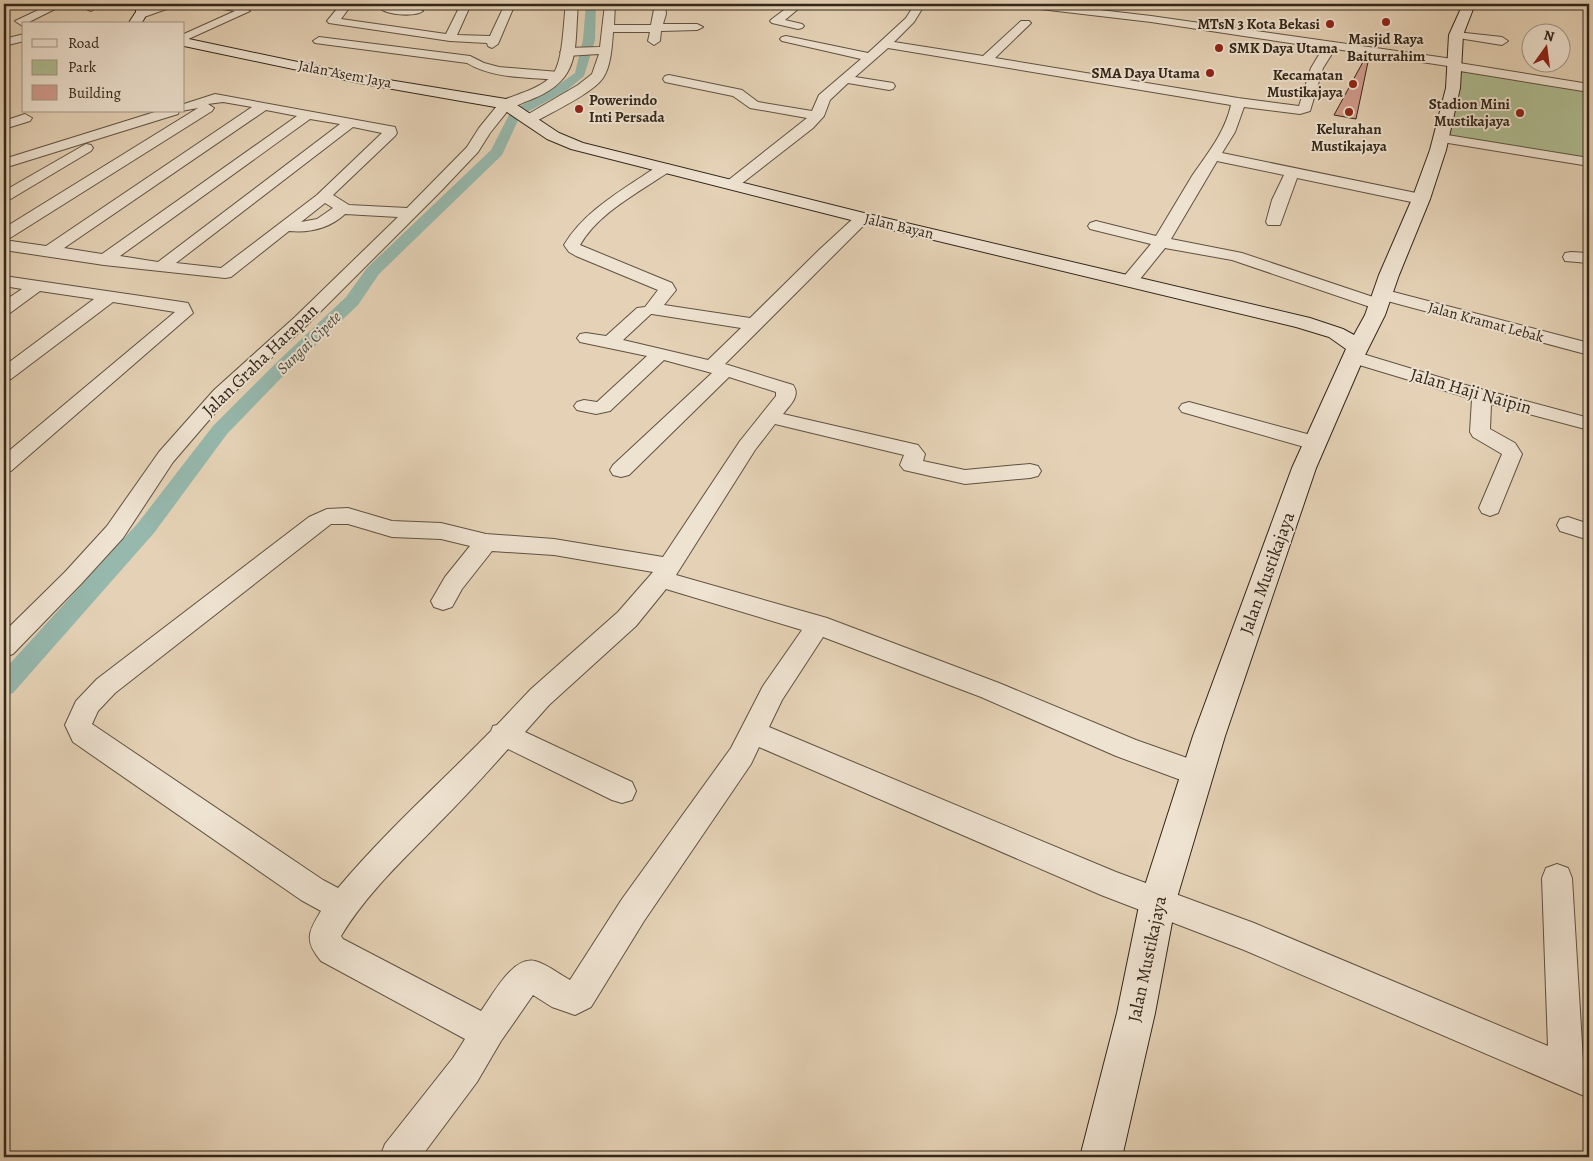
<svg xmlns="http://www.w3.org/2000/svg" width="1593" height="1161" font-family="Alegreya,serif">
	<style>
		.green { fill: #afbd92; stroke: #717256 }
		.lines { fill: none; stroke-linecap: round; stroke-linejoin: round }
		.canal { fill: #96b8ad; fill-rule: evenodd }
		.building { fill: #d29c8e; stroke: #33271a }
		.minor-casing { stroke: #605241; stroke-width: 2 }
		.tertiary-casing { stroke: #605241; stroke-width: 2 }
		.secondary-casing { stroke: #33271a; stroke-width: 2 }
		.minor { fill: #eee2d0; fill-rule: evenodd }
		.tertiary { fill: #eee2d0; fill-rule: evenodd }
		.secondary { fill: #eee2d0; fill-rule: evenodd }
		.poi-dot { fill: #8f2418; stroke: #eee2d0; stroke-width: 2 }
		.labels { text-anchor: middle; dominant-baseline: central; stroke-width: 4; stroke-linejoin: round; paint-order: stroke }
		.far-poi-label { font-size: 15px; font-weight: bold; fill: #33271a; stroke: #eee2d0; text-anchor: end }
		.far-street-label { font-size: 15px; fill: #33271a; stroke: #eee2d0 }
		.far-water-label { font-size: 16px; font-style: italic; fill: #4c4b3f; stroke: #eee2d0 }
		.street-label { font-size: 18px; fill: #33271a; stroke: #eee2d0 }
	</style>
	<rect width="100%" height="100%" fill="#e5d2b6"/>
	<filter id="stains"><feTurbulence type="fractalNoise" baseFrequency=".004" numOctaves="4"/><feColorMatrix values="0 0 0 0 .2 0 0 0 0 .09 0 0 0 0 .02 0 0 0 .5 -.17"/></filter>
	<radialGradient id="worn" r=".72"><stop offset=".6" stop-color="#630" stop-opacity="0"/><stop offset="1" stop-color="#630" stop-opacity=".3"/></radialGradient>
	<!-- green -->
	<path class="green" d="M1458,71l131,20v70l-142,-26z"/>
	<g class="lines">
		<!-- canal -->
		<path class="canal" d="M586,4h10l-1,36 -11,36 -18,15 -46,25 -18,39 -123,119 -21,31 -70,66 -61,63 -73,99 -141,160 -9,3v-26l134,-147 75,-97 63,-63 70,-66 21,-29 124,-118 20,-39 47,-26 17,-12 8,-33z"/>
	</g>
	<!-- building -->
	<path class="building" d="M1364,60l4,2 -12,57 -22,-4z"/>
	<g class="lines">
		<defs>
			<g id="minor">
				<path d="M51,4h14l-36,18 1,2h-6v3l-9,-6z"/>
				<path d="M81,4h11l4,4 -5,3 -9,-4z"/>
				<path d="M161,4h15l-1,2 -31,11 -4,1 -6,-3 2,-2z"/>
				<path d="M206,4l33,1 11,6 -66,30v-7l51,-23 -24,-4z"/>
				<path d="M341,4h11l-11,15 105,15 15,-30h10l-14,31 33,1 15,-32h10l-17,40 -6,4 -4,-2 -1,-3 -37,-2 -121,-18 -2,-2z"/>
				<path d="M385,4l32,4 6,3c-8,6 -35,4 -42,-2z"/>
				<path d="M605,4h10l-1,21h37l4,-21h10l1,10 -3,10h34l6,3 -6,3 -36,1 -1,10 -6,4 -6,-4 2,-9h-37c-1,14 -2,34 -10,46 -10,15 -51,34 -68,44h-10l-2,-3 2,-3 53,-31 14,-11 7,-20 -33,2 -6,-4 6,-4 34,-1z"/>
				<path d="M792,4h12l-19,16 17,4 2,2 -2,2 -4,1 -26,-6 -2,-2 2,-2z"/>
				<path d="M915,4h10l-11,18 -20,20 89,14 38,-35h8l2,2 -2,2 -34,33 243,40 61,8 12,-38 12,-20 -172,-26 -128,-15 -5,-3h31l102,12 302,43 6,4 130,21v8l-135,-22 -6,-4 -113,-17 -12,19 -13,43 -10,3 -56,-7 -9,25 -13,21 199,41 5,2 3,3 -3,3 -5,2 -124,-26 -17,47h-12l-2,-3 6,-22 12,-25 -67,-14 -46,78 71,14 143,48 3,4 -3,4 -6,1 -147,-50 -67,-12 -29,36h-12l-3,-4 30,-36 -61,-15 -2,-3 2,-3 6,-2 60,15c12,-20 24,-40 36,-60 16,-23 33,-44 39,-71l-343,-57 -33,29 38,6 2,3 -2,3 -4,1 -41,-7 -18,17 -6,16 -11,12 -77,60h-10l-2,-3 2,-3 81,-64 -57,-10 -17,-12 -68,-14 -2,-3 2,-3 4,-1 73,15 16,12 54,9 7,-16 42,-36 -79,-18 -2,-2 2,-2 4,-1 82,17 38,-35z"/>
				<path d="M1456,32l46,5 6,4 -6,4 -50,-8 -2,-2z"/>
				<path d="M24,34v7l-20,5v-7z"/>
				<path d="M319,37l151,19 14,7 15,4 60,5 6,4 -6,4c-30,-3 -66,-1 -92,-17l-152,-20 -2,-2z"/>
				<path d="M215,94l180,33 2,6 -2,3 -62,59 16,10 58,3 60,-61 12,-19 22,-27 5,-1 7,4 -23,29 -12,19 -37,39 -134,134 -79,73 -55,64 -50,76 -42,46 -68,70 -9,3v-25l61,-60 42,-46 52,-74 55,-62 81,-73 103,-100 -53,-3c-15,14 -35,19 -56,17l-58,46 -6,1 -121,-13 -100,-15v-10l42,6 206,-139 -29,-5 -15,2 6,4 -2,3 -202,127 -6,2v-12l194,-120 -17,3h3v-7zM266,110l31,6 -195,138 -38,-6zM310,119l30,5 -182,138 -38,-6zM353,127l29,6 -65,62 -96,73 -45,-5zM325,203l8,5 -16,11 -16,3z"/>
				<path d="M158,111h21l-1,3 -174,54v-9z"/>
				<path d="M25,114l7,4 -2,3 -26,8v-8z"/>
				<path d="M1441,134l148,24v8l-153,-25 -2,-3z"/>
				<path d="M86,144l5,1 2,3 -2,3 -82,49 -5,1v-10z"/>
				<path d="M665,164l5,1 2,3 -2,3c-30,21 -71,41 -90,74l92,38 4,7 -12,15 86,13 69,-68 38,-35h12l2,3 -146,146 68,21c8,11 -3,20 -10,29l135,31 7,9 -2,7 42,9 65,-6 8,2 3,5 -3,5 -8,2 -65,6 -61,-14 -4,-5 4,-10 -129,-31 -20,26 -79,125 151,43 172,65 137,57 71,25 4,9 -4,9 -10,3 -81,-30 -135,-59 -158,-60 -41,63 -13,27 347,145 138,51 294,123 -6,-168 4,-10 11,-4 11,4 4,10 11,183 6,3v34l-345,-148 -143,-55 -342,-148 -8,17 -107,157 -53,86 -16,8 -23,-8 -19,-12 -32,46 -24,41 -56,75h-41l5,-13 68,-86 12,-19 -144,-78c-17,-20 -13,-29 0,-50l-20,-11 -228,-158 -8,-17 11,-24 21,-22 212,-162 18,-8 21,-1 44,13 49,2 45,11 68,5 109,18 77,-116 36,-45v-4l-47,-15 -100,98 -8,2 -8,-2 -3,-5 3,-5 99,-92 -48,-13 -54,51 -14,3 -19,-4 -3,-4 3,-4 7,-2 13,2 50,-46 -67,-14 -3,-4 3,-4 6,-1 20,3 31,-28 8,-1 13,-17 -82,-34 -7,-4 -5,-7c17,-29 47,-48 74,-66 9,-5 17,-13 27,-15zM651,314h1l89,14 -33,32 -85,-20zM331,524h17l44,13 49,2 29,7 -25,31 -14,24 3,6 9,3 9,-3 10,-18 30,-38 62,4 99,17 -35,40 -87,77 -34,36 -4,1 -2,5c-51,52 -106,101 -153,157l-15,-8 -231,-156 6,-13 17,-18zM666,589l136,41 -39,56 -32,62 -109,151 -52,81c-11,-6 -23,-16 -35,-19 -23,-5 -42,34 -54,50l-138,-72 -2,-3c26,-43 62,-76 97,-112 24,-24 47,-49 70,-75l104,51 10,3 10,-3 4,-9 -4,-9 -107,-50 24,-27 87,-79z"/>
				<path d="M1571,252l18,1v10l-24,-2 -2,-4 2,-4z"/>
				<path d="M4,276l178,26 6,1 5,10 -182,158 -7,2v-18l171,-143 -62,-10 -102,77 -7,2v-15l90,-67 -54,-8 -30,22 -6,1v-13l18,-12 -18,-3z"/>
				<path d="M1382,289l207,54v12l-213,-57 -3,-4 3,-4z"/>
				<path d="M1353,351l109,33 127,34v12l-98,-26 -1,25 25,14 7,11 -24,59 -8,3 -8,-3 -3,-5 23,-54 -29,-17 -3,-5 2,-33 -126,-38 -2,-4 2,-4z"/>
				<path d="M1189,402l133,36 3,5 -3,5 -7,2 -133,-38 -3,-4 3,-4z"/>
				<path d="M1568,517l21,7v16l-29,-9 -3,-6 3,-6z"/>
			</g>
			<path id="tertiary" d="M566,4h12c-4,47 4,76 -48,96 -9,3 -19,10 -29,7l-3,-3 3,-3c16,-7 35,-11 49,-23 14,-13 13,-55 16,-74z"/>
			<g id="secondary">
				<path d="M136,4h12v8l-7,12h-13l8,-12z"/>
				<path d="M1463,4h12l-12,31 -3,53 -14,62 -16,49 -31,76 -14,40 -21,42 -48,111 -91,268 -49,165 -21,112 -33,144h-42l37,-144 23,-112 53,-165 99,-268 54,-119 -17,-12 -33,-10 -433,-104 -292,-74 -24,-10 -46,-31 -137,-24 -180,-38v-8l180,38 142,23 5,2 48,32 24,10 281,70 446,105 33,11 11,6 11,-20 14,-40 33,-76 18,-49 16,-62 3,-53z"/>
			</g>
		</defs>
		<!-- minor casing -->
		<use href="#minor" class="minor-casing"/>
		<!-- tertiary casing -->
		<use href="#tertiary" class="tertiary-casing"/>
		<!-- secondary casing -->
		<use href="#secondary" class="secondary-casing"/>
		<!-- minor -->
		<use href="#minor" class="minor"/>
		<!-- tertiary -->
		<use href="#tertiary" class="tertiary"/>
		<!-- secondary -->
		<use href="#secondary" class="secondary"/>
	</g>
	<!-- markers -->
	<g class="poi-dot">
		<circle cx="1386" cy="22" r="5"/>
		<circle cx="1330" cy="24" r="5"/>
		<circle cx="1219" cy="48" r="5"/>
		<circle cx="1210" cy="73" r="5"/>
		<circle cx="1353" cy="84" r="5"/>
		<circle cx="579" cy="109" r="5"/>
		<circle cx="1349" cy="112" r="5"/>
		<circle cx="1520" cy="113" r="5"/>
	</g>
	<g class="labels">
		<!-- far-poi labels -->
		<g class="far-poi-label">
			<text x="1320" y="24">MTsN 3 Kota Bekasi</text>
			<text x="1386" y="39" text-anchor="middle">Masjid Raya<tspan x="1386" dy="17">Baiturrahim</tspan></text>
			<text x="1229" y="48" text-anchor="start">SMK Daya Utama</text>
			<text x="1200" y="73">SMA Daya Utama</text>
			<text x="1343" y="75">Kecamatan<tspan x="1343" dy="17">Mustikajaya</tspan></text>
			<text x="589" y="100" text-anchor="start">Powerindo<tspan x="589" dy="17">Inti Persada</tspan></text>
			<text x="1510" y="104">Stadion Mini<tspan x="1510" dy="17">Mustikajaya</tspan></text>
			<text x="1349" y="129" text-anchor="middle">Kelurahan<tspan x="1349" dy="17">Mustikajaya</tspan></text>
		</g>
		<!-- far-street labels -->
		<g class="far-street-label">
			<text transform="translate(345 74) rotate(11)">Jalan Asem Jaya</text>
			<text transform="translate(899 226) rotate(13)">Jalan Bayan</text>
			<text transform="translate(1486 322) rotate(15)">Jalan Kramat Lebak</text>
		</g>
		<!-- far-water labels -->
		<g class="far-water-label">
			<text transform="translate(309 343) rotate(-44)">Sungai Cipete</text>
		</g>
		<!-- street labels -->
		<g class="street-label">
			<text transform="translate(260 360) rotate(-44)">Jalan Graha Harapan</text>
			<text transform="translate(1471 391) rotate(16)">Jalan Haji Naipin</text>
			<text transform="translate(1267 573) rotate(-70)">Jalan Mustikajaya</text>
			<text transform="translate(1147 959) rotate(-78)">Jalan Mustikajaya</text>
		</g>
	</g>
	<!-- margin -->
	<rect width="1593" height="1161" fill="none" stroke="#e5d2b6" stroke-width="20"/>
	<rect x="5" y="5" width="1583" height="1151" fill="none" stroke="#33271a" stroke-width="2.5"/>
	<rect x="10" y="10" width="1573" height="1141" fill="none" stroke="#33271a"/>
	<!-- legend -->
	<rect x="22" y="22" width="162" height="90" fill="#eee2d0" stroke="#a39787"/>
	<rect x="32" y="39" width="25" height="8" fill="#eee2d0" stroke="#a39787"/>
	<text x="68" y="48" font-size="15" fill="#33271a">Road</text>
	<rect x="32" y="60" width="25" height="15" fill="#afbd92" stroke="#a39787"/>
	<text x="68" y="72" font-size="15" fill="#33271a">Park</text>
	<rect x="32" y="85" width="25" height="15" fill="#d29c8e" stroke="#a39787"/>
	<text x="68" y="98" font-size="15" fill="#33271a">Building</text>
	<!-- north arrow -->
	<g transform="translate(1546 48) rotate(14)"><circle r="24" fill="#eee2d0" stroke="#a39787"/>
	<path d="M0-4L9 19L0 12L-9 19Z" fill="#8f2418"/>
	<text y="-8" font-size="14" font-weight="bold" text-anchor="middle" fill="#33271a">N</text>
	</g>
	<rect width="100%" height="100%" filter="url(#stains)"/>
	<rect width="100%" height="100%" fill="url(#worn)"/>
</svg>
